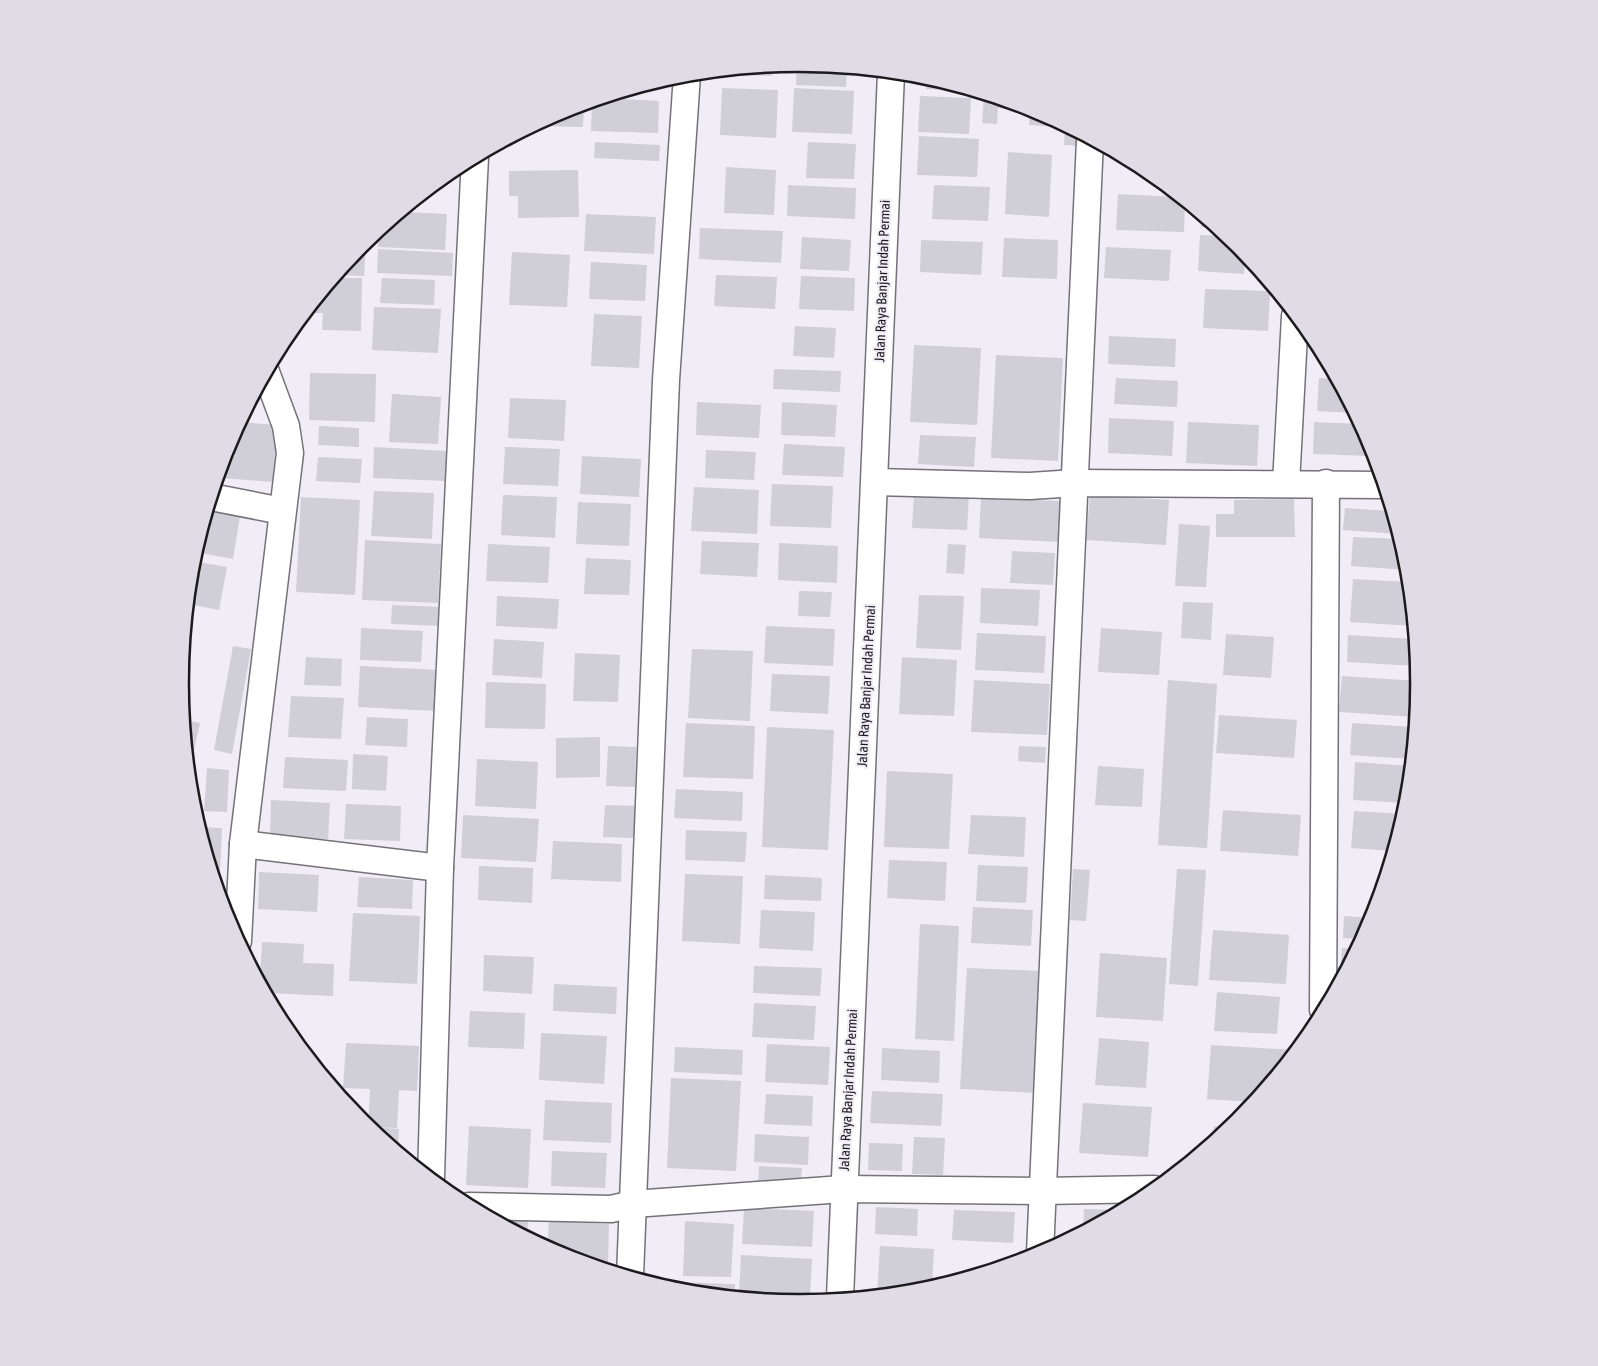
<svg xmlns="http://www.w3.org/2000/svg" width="1598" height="1366" font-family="'Asap Condensed',sans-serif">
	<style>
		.building { fill: #d0ced6 }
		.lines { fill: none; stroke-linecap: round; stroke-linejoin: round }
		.minor-casing { stroke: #747279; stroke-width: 29 }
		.minor { stroke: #fff; stroke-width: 26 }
		.labels { text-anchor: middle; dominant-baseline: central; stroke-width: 4; stroke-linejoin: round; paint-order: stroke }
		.street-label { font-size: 14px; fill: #1b1a1d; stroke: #f0edf6 }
		.rim { fill: none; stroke: #1b1a1d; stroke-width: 2.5 }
	</style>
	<rect width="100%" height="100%" fill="#f0edf6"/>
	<!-- building -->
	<g class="building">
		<path d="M797,64l50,5 -1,18 -50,-2z"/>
		<path d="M772,66v10l-49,-2v-3z"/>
		<path d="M671,78l-1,7 -18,-1z"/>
		<path d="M927,78l41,12v1l-42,-2z"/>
		<path d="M722,88l56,2 -2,48 -56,-3z"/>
		<path d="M794,88l60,3 -2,43 -60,-2z"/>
		<path d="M984,95l52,16 24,13v3l-31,-2 1,-15 -32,-2 -1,16 -15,-1z"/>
		<path d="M920,96l51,2 -2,36 -51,-2z"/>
		<path d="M604,98l55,3 -1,32 -67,-2 1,-29z"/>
		<path d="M584,104l-1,23 -49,-1 28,-15z"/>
		<path d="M1065,127l17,8 -1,11 -17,-1z"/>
		<path d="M919,136l60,3 -2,38 -60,-2z"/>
		<path d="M595,142l65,3 -1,16 -65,-3z"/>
		<path d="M808,142l48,2 -2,35 -48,-1z"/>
		<path d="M1008,152l44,3 -3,62 -44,-3z"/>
		<path d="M726,167l50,3 -2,45 -50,-2z"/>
		<path d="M578,170l1,47 -61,1v-22h-9v-25z"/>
		<path d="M788,185l68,3 -1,31 -68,-3z"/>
		<path d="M934,185l56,2 -2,34 -56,-2z"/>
		<path d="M1118,194l60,3 7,6 -1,29 -68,-2z"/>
		<path d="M402,212l45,2 -2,36 -67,-3 1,-17z"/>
		<path d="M586,214l70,3 -2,37 -70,-3z"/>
		<path d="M1201,216l14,11 1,1 -15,-1z"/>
		<path d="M700,228l83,3 -2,32 -82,-4z"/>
		<path d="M1200,235l26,1 11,9 8,10 -1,19 -46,-3z"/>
		<path d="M802,237l49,3 -2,31 -49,-2z"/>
		<path d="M1004,238l54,2 -1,39 -55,-2z"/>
		<path d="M921,240l62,2 -2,33 -61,-3z"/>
		<path d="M366,241l-2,35 -27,-1 24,-30z"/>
		<path d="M1106,247l65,3 -2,31 -65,-3z"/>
		<path d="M378,249l75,4 -1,23 -75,-3z"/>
		<path d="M512,252l58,3 -3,52 -58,-2z"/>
		<path d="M591,262l56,3 -2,36 -56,-2z"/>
		<path d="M716,275l61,2 -2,32 -61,-3z"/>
		<path d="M801,276l54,2 -1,33 -55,-2z"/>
		<path d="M334,278h28l-1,53 -39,-1 1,-17h-16z"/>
		<path d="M382,278l53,2 -1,25 -54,-2z"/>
		<path d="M1205,289l65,2 -2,40 -65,-3z"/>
		<path d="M374,307l67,2 -3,44 -66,-3z"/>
		<path d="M594,314l48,2 -3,52 -48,-2z"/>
		<path d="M795,326l41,2 -2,30 -41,-2z"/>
		<path d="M1109,336l67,3 -1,28 -67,-3z"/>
		<path d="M914,345l67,3 -4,77 -67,-3z"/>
		<path d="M1318,347l9,16 -9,-1z"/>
		<path d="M996,355l67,3 -5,103 -67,-3z"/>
		<path d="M774,369l67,2 -1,21 -67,-3z"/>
		<path d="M310,373l66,1 -1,48 -66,-2z"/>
		<path d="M1116,378l62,3 -1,26 -63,-3z"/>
		<path d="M1319,378l16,1 18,34 -36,-2z"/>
		<path d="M392,394l49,3 -3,47 -49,-2z"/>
		<path d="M510,398l56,2 -2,41 -56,-3z"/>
		<path d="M697,402l64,3 -2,33 -63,-3z"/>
		<path d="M782,402l55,3 -2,32 -54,-2z"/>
		<path d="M1109,418l65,3 -2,35 -64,-3z"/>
		<path d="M240,422l37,3 -4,57 -51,-4 5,-32z"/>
		<path d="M1188,422l71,3 -2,41 -71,-3z"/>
		<path d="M1314,422l46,2 11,22v10l-58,-2z"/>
		<path d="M319,426l40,2v19l-41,-2z"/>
		<path d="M920,435l56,2 -2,30 -56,-3z"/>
		<path d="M784,444l61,3 -2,30 -61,-2z"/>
		<path d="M374,447l73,4 -1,30 -73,-3z"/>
		<path d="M505,447l55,2 -2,37 -55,-2z"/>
		<path d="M706,450l50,2 -2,28 -49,-2z"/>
		<path d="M582,456l59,3 -2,38 -59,-3z"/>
		<path d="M318,457l44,2 -2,24 -44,-2z"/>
		<path d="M772,484l61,2 -2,42 -61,-2z"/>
		<path d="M694,487l65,3 -2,44 -66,-3z"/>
		<path d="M374,491l60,2 -2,46 -61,-3z"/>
		<path d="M914,493l55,3 -2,34 -55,-2z"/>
		<path d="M503,495l54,2 -2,41 -54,-3z"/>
		<path d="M1090,495l79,5 -3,45 -80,-5z"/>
		<path d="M301,497l59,3 -5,95 -59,-3z"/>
		<path d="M981,498l80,3 -3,41 -79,-4z"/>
		<path d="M1294,499l1,38h-79v-23h18v-14z"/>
		<path d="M578,502l53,2 -2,42 -53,-2z"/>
		<path d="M1345,508l46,3 7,23 -55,-4z"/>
		<path d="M207,510l33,6 -7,43 -38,-7z"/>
		<path d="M1179,524l31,2 -4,61 -31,-1z"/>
		<path d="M1353,537l46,2 8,31 -56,-4z"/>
		<path d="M365,540l76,4 -3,59 -76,-3z"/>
		<path d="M702,541l57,2 -2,34 -57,-3z"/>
		<path d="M779,543l59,3 -1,37 -59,-3z"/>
		<path d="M488,544l62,3 -2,36 -62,-2z"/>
		<path d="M948,544l18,1 -2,29 -18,-1z"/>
		<path d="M1012,551l43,2 -2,32 -43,-2z"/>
		<path d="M586,558l45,2 -2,35 -45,-1z"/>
		<path d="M192,561l35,6 -8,43 -31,-6z"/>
		<path d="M1353,579l55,3 5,44 -63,-4z"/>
		<path d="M981,588l59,2 -2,36 -58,-3z"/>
		<path d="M799,591l33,1 -2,25 -32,-1z"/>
		<path d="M919,595l45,1 -3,54 -45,-2z"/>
		<path d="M497,596l62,3 -2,30 -61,-3z"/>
		<path d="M1183,602l30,1 -2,37 -30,-2z"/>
		<path d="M392,605l53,2 -1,19 -53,-2z"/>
		<path d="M766,626l69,3 -2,37 -69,-3z"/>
		<path d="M361,628l62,3 -2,31 -61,-2z"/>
		<path d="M1101,628l61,4 -3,43 -61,-3z"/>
		<path d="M977,633l69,3 -2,37 -69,-3z"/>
		<path d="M1226,634l48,3 -3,41 -48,-3z"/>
		<path d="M1348,635l66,4 3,27 -70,-4z"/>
		<path d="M494,639l50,3 -2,36 -50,-3z"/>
		<path d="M233,646l18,3 -19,105 -18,-4z"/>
		<path d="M692,649l61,2 -3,70 -62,-3z"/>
		<path d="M575,653l45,2 -2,47 -45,-1z"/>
		<path d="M306,657l36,2 -1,27 -37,-1z"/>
		<path d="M902,657l55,3 -3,56 -55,-2z"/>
		<path d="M360,666l78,4 -2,41 -78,-4z"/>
		<path d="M772,674l58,2 -2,38 -58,-3z"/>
		<path d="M1342,676l76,5 -3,36 -76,-5z"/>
		<path d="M974,680l76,4 -3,51 -76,-3z"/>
		<path d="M1168,680l49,4 -10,164 -49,-3z"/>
		<path d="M486,682l60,2 -1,45 -60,-1z"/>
		<path d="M291,696l53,2 -3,41 -53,-2z"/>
		<path d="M1219,715l78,5 -3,38 -78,-5z"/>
		<path d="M367,717l41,2 -1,28 -42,-2z"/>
		<path d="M183,720l17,3 -11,50z"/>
		<path d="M686,723l69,3 -2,53 -70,-2z"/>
		<path d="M1352,723l62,4 -3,32 -61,-4z"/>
		<path d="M767,727l67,3 -6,120 -66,-3z"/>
		<path d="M600,737v40l-44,1v-40z"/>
		<path d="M608,746l28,1 -1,40 -29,-1z"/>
		<path d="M1019,746l27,1 -1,16 -27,-2z"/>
		<path d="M353,754l35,2 -2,35 -34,-2z"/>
		<path d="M285,757l63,3 -2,31 -63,-3z"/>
		<path d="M477,759l61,3 -2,47 -61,-3z"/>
		<path d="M1355,762l55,4 -4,37 -53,-3z"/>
		<path d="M1098,766l46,3 -2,38 -47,-2z"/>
		<path d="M207,768l22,2 -2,42 -23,-1z"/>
		<path d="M887,771l66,3 -4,75 -65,-2z"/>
		<path d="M676,789l67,3 -1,29 -68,-3z"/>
		<path d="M271,800l59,3 -2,36 -58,-2z"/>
		<path d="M346,804l55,2 -1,35 -56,-2z"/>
		<path d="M605,805l33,1 -2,32 -33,-1z"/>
		<path d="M1223,810l78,5 -3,41 -78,-5z"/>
		<path d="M1354,811l49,3 -11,37 -41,-3z"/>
		<path d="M463,815l76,4 -3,43 -75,-4z"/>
		<path d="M971,815l55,2 -2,40 -56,-3z"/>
		<path d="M199,827l23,1 -3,65z"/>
		<path d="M686,830l61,2 -2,30 -60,-2z"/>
		<path d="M553,841l69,3 -1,38 -70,-3z"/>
		<path d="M889,860l58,2 -2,39 -58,-3z"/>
		<path d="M978,865l50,2 -2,36 -50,-2z"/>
		<path d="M479,866l54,2 -1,35 -54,-3z"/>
		<path d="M1073,869l17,1 -4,51 -16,-1z"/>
		<path d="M1177,869l29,1 -8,116 -29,-2z"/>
		<path d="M259,872l60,3 -2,37 -59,-3z"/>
		<path d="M685,874l58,2 -3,68 -58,-3z"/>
		<path d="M765,875l57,3 -1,23 -57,-2z"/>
		<path d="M359,877l54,3 -1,29 -55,-2z"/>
		<path d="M1377,881h6l-7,22h-1z"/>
		<path d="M973,907l60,3 -2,36 -60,-3z"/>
		<path d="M761,910l54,2 -2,39 -54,-3z"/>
		<path d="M353,913l67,3 -3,68 -68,-3z"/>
		<path d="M1344,916l28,2 -11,21 -18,-1z"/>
		<path d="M920,924l39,2 -5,115 -39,-2z"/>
		<path d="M1213,930l76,5 -3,49 -77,-4z"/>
		<path d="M262,942l42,2 -1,19 31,1 -1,32 -67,-3 -6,-12z"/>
		<path d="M1342,948l14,1 -16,28z"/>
		<path d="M1100,953l67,5 -4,63 -67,-4z"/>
		<path d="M484,955l50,2 -2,37 -49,-3z"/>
		<path d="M754,966l68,2 -2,28 -67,-3z"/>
		<path d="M967,968l76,3 -6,122 -77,-4z"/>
		<path d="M554,984l63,3 -1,27 -63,-3z"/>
		<path d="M1217,992l63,5 -3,37 -63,-3z"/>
		<path d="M754,1003l62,3 -2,34 -62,-3z"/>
		<path d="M470,1011l55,2 -1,36 -56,-2z"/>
		<path d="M541,1033l66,3 -3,48 -65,-4z"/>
		<path d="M1099,1038l50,4 -3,46 -51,-3z"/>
		<path d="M346,1043l73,3 -2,45 -18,-1 -2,38 -29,-1 2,-38 -27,-1z"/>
		<path d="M767,1044l63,3 -2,38 -63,-3z"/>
		<path d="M1211,1045l83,5v1l-41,51 -46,-3z"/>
		<path d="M675,1047l68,3 -1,25 -68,-3z"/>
		<path d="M882,1048l58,3 -1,32 -58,-3z"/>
		<path d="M671,1078l70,3 -5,90 -69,-3z"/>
		<path d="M872,1091l71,3 -2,32 -71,-3z"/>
		<path d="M766,1094l47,2 -1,30 -48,-2z"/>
		<path d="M545,1100l67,3 -1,40 -68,-3z"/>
		<path d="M1083,1103l69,4 -4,50 -69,-4z"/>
		<path d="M469,1126l62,3 -3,59 -62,-3z"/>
		<path d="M1214,1126l16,1 -17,14z"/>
		<path d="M369,1127l30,2 -1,22z"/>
		<path d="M755,1134l54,3 -1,28 -54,-3z"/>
		<path d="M914,1137l31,1 -2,37 -31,-1z"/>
		<path d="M869,1143l34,1 -1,27 -34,-1z"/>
		<path d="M552,1151l55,2 -2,35 -54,-2z"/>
		<path d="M759,1166l43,2 -2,21 -42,-2z"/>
		<path d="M876,1207l42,2 -1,27 -42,-2z"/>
		<path d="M744,1208l70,3 -2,36 -70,-3z"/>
		<path d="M1084,1209l36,1 -37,20z"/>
		<path d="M954,1210l61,2 -2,31 -61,-3z"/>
		<path d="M495,1219l33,2 -1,16z"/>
		<path d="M549,1221l60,3 -1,41 -15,-1 -31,-9 -15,-8z"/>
		<path d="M685,1221l49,3 -3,53 -48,-1z"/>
		<path d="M880,1246l54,3 -2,38 -12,3 -43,5z"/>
		<path d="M741,1255l71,4 -2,36 -71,-2z"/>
		<path d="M676,1282l59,2v12l-57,-6 -3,-1z"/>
	</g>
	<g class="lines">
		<defs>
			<g id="minor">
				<path d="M875,482l155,4 45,-3 308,2"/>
				<path d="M1286,484l9,-168"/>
				<path d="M211,497l71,14"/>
				<path d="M243,844l197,24"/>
				<path d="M238,941l5,-97 47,-391 -4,-27 -20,-54"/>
				<path d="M1323,1010l3,-527"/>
				<path d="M431,1178l9,-310 35,-711"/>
				<path d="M469,1206l142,3 22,-5 210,-15 200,2 111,-2"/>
				<path d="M1040,1253l50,-1113"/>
				<path d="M630,1276l36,-896 21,-305"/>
				<path d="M840,1298l51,-1225"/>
			</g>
		</defs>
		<!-- minor casing -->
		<use href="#minor" class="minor-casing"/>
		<!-- minor -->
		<use href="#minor" class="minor"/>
	</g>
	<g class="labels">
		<!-- street labels -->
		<g class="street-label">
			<text transform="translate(882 281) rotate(-88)">Jalan Raya Banjar Indah Permai</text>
			<text transform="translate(866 686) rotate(-87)">Jalan Raya Banjar Indah Permai</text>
			<text transform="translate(848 1090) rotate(-87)">Jalan Raya Banjar Indah Permai</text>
		</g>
	</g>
	<!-- crop -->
	<path d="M0 0H1598V1366H0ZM799 72H800A610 610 0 0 1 1410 682V684A610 610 0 0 1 800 1294H799A610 610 0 0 1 189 684V682A610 610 0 0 1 799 72Z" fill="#dfdce5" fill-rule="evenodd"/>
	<path class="rim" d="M799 72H800A610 610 0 0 1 1410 682V684A610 610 0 0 1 800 1294H799A610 610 0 0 1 189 684V682A610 610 0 0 1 799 72Z"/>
</svg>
